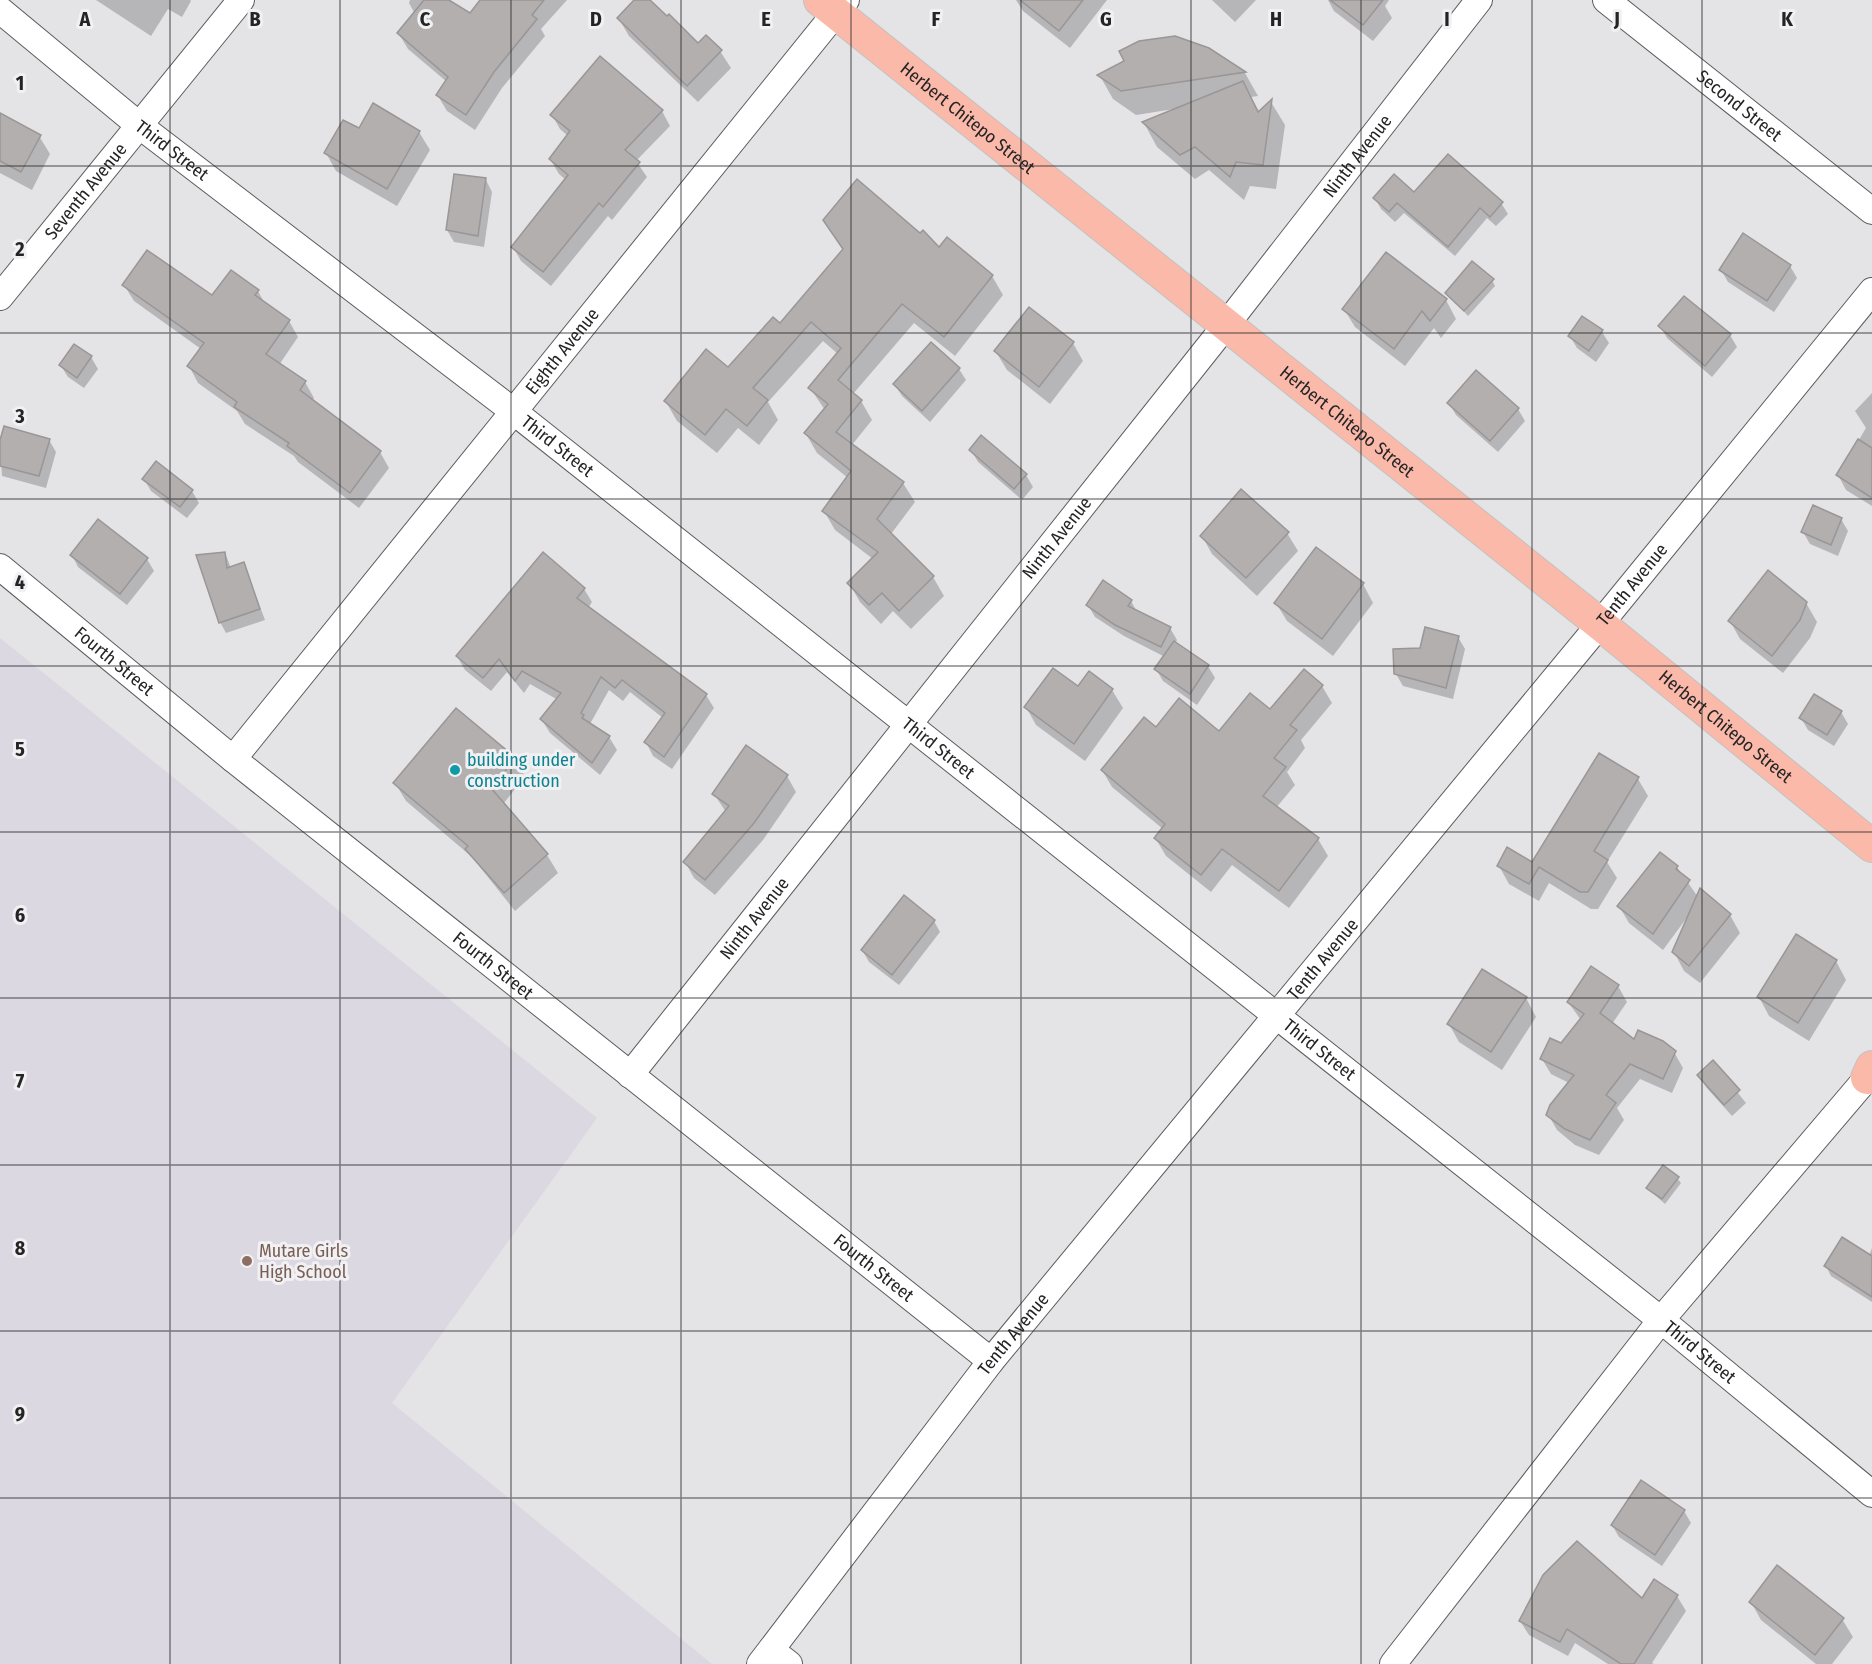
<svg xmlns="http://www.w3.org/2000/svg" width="1872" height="1664" font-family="'Fira Sans Condensed',sans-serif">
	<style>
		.built { fill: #dcd8e2 }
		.shadow { fill: #0003 }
		.building { fill: #b3afae; stroke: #9a9696; stroke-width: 1.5 }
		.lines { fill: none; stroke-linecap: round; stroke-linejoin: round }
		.minor-casing { stroke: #5d5c5f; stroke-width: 28 }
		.major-casing { stroke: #c2c2c2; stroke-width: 34 }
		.minor { stroke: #fff; stroke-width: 26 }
		.major { stroke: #fbb9aa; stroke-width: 32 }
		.grid { fill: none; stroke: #252425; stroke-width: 1.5; stroke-opacity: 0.55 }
		.culture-dot { fill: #0f9aa8; stroke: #f1f0f3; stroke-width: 2 }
		.education-dot { fill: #8d6e63; stroke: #f1f0f3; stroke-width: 2 }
		.labels { text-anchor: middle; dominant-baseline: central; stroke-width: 6; stroke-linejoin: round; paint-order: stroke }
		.street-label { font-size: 18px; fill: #252425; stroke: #f1f0f3 }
		.culture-label { font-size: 18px; fill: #0d838f; stroke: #f1f0f3; text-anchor: start }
		.education-label { font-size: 18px; fill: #785e54; stroke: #f1f0f3; text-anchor: start }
		.grid-label { font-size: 20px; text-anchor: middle; font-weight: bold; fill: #252425; stroke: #f1f0f3; stroke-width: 6; stroke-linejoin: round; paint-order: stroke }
	</style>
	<rect width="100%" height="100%" fill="#e4e3e6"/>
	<!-- built -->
	<path class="built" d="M0,638l597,480 -205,285 320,261h-712z"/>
	<!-- shadow -->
	<g class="shadow">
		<path d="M96,0h94l1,1 -9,16 -14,-8 -17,27z"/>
		<path d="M410,0h36l25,15 11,-15h85l-26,29 4,7 -43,52 -27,42 -28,-19 -9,-15 9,-14 -39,-33 -9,-15 16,-20 -6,-11z"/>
		<path d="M636,0h12l50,45 22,6 11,17 -33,34 -69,-66 -10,-17z"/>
		<path d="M1016,0h91l-37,48 -47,-37z"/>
		<path d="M1212,0h44l-21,22z"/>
		<path d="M1328,0h61l-4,6 7,12 -19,23 -39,-30z"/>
		<path d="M1208,49l37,24 13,23 -7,1 9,16 11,-11 14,23 -9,64 -26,-3 -6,14 -35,-30 -14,9 -38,-32 -13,-24 30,-14 -38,6 -23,-16 -13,-23z"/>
		<path d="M600,58l62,53 8,15 -34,35 11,16 -35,43 -4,-4 -57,70 -30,-25 -8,-14 53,-67 -7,-6 -9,-15 18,-23 -8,-7 -8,-14z"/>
		<path d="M0,115l39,21 11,18 -18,36 -32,-17z"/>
		<path d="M419,132l11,18 -33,56 -61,-35 -10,-18z"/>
		<path d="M486,180l6,12 -8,55 -30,-5 -7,-12z"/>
		<path d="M1414,194l87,9 7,11 -12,12 -9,-8 -32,38 -51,-43 -9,9 -14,-13 -6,-11z"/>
		<path d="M836,239l103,10 53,27 11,19 -48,61 -41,-33 -61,71 8,7 11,19 -20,25 51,38 12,19 -24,32 42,43 11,19 -33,33 -18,-18 -12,13 -21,-22 -11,-19 24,-24 -38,-29 -11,-19 24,-33 -31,-25 -11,-19 19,-24 -15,-22 28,-34 -15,-13 -55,61 10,18 -19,25 -21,-17 -21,25 -40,-32 -11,-19 62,-33 52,-44 64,-74z"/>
		<path d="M1790,266l7,12 -23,34 -46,-30 -7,-12z"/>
		<path d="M231,272l27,19 7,13 24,17 9,16 -19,28 26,17 9,16 -2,3 68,51 9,16 -30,40 -61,-46 -4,-6 -49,-32 -8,-13 -39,-28 -9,-17 12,-17 -67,-48 -10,-16 89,12z"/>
		<path d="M1492,280l3,6 -27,30 -21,-23z"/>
		<path d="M1685,298l45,37 7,12 -25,30 -45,-39 -7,-12z"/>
		<path d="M1446,300l10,19 -15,19 -7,-10 -29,38 -50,-39 -11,-18z"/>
		<path d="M1582,318l20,14 7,11 -13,19 -19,-14 -7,-12z"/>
		<path d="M1073,343l10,18 -33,43 -43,-34 -11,-18z"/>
		<path d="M91,357l7,12 -14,19 -16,-11 -7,-11z"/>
		<path d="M959,369l7,11 -36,42 -28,-26 -7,-11z"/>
		<path d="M1872,393v113l-26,-16 -8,-15 28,-47 -11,-17z"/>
		<path d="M1449,403l69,6 7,12 -27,31 -42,-37z"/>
		<path d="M49,440l7,12 -10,36 -44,-12 -2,-30z"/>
		<path d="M971,450l55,25 7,12 -11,13 -44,-38z"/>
		<path d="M144,479l48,12 7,12 -12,15 -36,-27z"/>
		<path d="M1841,519l7,12 -10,25 -28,-12 -7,-12z"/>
		<path d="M1287,533l11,18 -41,45 -45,-42 -10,-18z"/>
		<path d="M225,553l6,15 13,-4 21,56 -39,13 -6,-11z"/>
		<path d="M72,555l75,4 7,12 -27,34 -49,-38z"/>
		<path d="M1363,584l10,19 -40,53 -46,-35 -11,-18z"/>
		<path d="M584,589l8,13 -4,6 118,87 8,13 -42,61 -19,-13 -7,-14 17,-24 -33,-26 -7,9 -14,-11 -19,34 19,13 8,13 -17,25 -50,-42 -8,-13 16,-20 -28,-16 -6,9 -17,-21 -16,19 -26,-21 -8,-14z"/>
		<path d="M1131,601l6,11 33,16 7,12 -2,4 33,22 7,12 -18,27 -34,-24 -7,-12 9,-12 -41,-21 -29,-19 -7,-12z"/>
		<path d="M1806,603l11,19 -7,16 -27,35 -43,-34 -10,-18z"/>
		<path d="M1458,637l7,12 -12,50 -50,-13 -7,-12 25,-24z"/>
		<path d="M1322,686l10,17 -31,37 4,8 -18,24 8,13 -19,23 42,31 10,17 -39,52 -57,-43 -21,27 -45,-36 -10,-17 7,-10 -51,-42 -10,-17 54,-41 64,4z"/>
		<path d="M1079,688l33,2 11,18 -38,53 -49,-36 -10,-18z"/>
		<path d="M1841,712l7,12 -14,22 -26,-16 -7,-12z"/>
		<path d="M515,759l10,18 -22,27 44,51 11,18 -43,38 -43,-54 -66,-56 -11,-18z"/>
		<path d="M787,776l9,16 -33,48 -48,55 -21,-17 -9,-16 41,-50 -12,-18z"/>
		<path d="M1638,779l10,17 -41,66 10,16 -19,31h-7l-42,-26 -10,18 -30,-17 -10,-18 34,-2z"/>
		<path d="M1677,867l21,30 32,18 10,18 -40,50 -16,-12 -10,-19 17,-40 -28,38 -34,-27 -10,-17z"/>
		<path d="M934,921l6,11 -41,53 -30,-23 -7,-12z"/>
		<path d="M1836,961l10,19 -37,61 -40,-25 -10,-19z"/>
		<path d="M1618,986l9,16 -15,22 23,17 39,11 9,16 -11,25 -32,-14 -23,29 7,12 -25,35 -24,-10 -18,-15 -9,-16 21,-31 -18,-9 -9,-15 20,-14 19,-25 -13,-18z"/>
		<path d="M1526,998l10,19 -34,53 -43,-28 -10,-18z"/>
		<path d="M1713,1062l33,41 -14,13 -26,-29 -7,-12z"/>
		<path d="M1677,1178l4,5 -16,21 -18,-16z"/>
		<path d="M1872,1248v54l-41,-26 -5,-10 43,-10z"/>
		<path d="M1684,1511l7,12 -29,43 -43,-29 -7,-12z"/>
		<path d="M1677,1596l9,15 -34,52 2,1h-46l-33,-21 -7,13 -39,-21 -9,-14z"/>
		<path d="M1751,1602l91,17 11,18 -21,27h-16l-55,-44z"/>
	</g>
	<!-- building -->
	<g class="building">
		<path d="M424,0h25l21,13 10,-13h64l-12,15 5,4 -43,53 -28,43 -30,-20 12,-18 -51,-44z"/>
		<path d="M634,0h16l17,16 2,-2 29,29 8,-8 16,15 -35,36 -70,-68z"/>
		<path d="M1020,0h63l-24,31z"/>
		<path d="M1330,0h53l-20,25z"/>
		<path d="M1175,36l34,12 37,24 -125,19 -24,-16 27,-14 -5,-10 20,-10z"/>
		<path d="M600,56l63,54 -38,40 15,12 -37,45 -4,-4 -56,69 -32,-25 57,-72 -19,-16 21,-28 -20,-16z"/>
		<path d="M1243,81l15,31 14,-13 -9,66 -27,-3 -6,15 -35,-30 -15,8 -38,-33z"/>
		<path d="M373,103l47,28 -33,58 -63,-36 19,-33 16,8z"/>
		<path d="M0,113l41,22 -20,37 -21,-11z"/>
		<path d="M1448,154l55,48 -13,15 -10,-9 -32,39 -51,-44 -8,9 -16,-14 21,-24 20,18z"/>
		<path d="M454,174l32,4 -8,58 -32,-6z"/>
		<path d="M857,179l63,54 3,-3 16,17 8,-10 46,38 -49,62 -42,-33 -64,76 24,20 -26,32 68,50 -27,37 57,57 -35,35 -17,-18 -13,12 -22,-22 31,-31 -56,-41 29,-40 -47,-38 24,-29 -20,-16 33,-40 -30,-26 -58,66 15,12 -21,26 -21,-17 -21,26 -41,-34 42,-52 22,18 45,-50 7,6 63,-74 -20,-29z"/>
		<path d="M1743,233l48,32 -24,36 -48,-31z"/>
		<path d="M147,250l65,45 19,-25 28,20 -4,5 35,25 -24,34 40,27 -6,9 81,61 -31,42 -63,-47 2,-3 -55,-36 3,-5 -50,-36 17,-23 -82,-58z"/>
		<path d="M1386,252l61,47 -17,22 -8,-10 -28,38 -52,-40z"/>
		<path d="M1472,261l22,18 -30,32 -19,-18z"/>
		<path d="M1684,296l47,38 -26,32 -47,-40z"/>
		<path d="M1029,307l45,35 -35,45 -45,-36z"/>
		<path d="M1582,316l21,14 -14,21 -21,-15z"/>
		<path d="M931,342l29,26 -38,43 -29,-27z"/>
		<path d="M74,344l18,12 -15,22 -18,-13z"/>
		<path d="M1476,370l43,38 -29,33 -43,-38z"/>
		<path d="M4,426l46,13 -11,37 -39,-10v-26z"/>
		<path d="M981,435l46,39 -13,15 -45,-39z"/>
		<path d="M1858,439l14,9v50l-36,-23z"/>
		<path d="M156,461l37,29 -13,17 -38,-28z"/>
		<path d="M1241,489l48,43 -43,46 -46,-42z"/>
		<path d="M1813,505l29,13 -11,27 -30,-13z"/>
		<path d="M98,519l50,39 -28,36 -50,-39z"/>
		<path d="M1316,547l48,36 -42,56 -48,-36z"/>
		<path d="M225,552l2,16 17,-6 16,47 -41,14 -23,-68z"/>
		<path d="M543,552l42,36 -8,10 130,96 -43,63 -20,-15 21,-29 -43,-33 -7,8 -14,-11 -20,36 3,2 -2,3 28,18 -18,27 -52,-44 21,-26 -39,-22 -7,10 -16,-22 -16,19 -27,-22z"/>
		<path d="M1768,570l39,32 -7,18 -28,36 -44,-35z"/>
		<path d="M1103,580l29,20 -4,6 43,21 -10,20 -46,-22 -29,-20z"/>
		<path d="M1425,627l34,9 -13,52 -52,-14 -1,-25 27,-1z"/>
		<path d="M1174,641l35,24 -19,29 -36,-25z"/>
		<path d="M1053,668l25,18 11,-15 24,18 -39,55 -50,-37z"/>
		<path d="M1304,669l19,16 -33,40 7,5 -23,28 12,9 -23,29 56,42 -40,53 -57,-42 -21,26 -47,-37 11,-14 -64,-54 43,-53 12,10 23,-29 40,33 31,-38 20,16z"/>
		<path d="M1814,694l28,17 -15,24 -28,-17z"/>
		<path d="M456,708l60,50 -25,30 57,66 -44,39 -39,-44 3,-3 -75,-63z"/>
		<path d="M746,745l42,30 -34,48 -49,57 -22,-18 46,-56 -17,-12z"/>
		<path d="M1599,753l40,24 -45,74 14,9 -20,32h-8l-41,-25 -10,17 -32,-18 10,-19 25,15z"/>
		<path d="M1660,852l18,14 -2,3 14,11 -37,54 -36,-28z"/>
		<path d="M1700,888l31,26 -42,52 -17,-14z"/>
		<path d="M904,895l31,25 -43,55 -31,-25z"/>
		<path d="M1796,934l41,26 -39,63 -41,-26z"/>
		<path d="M1591,966l28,19 -19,28 34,26 4,-9 25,11 13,10 -13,28 -33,-15 -24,31 10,8 -26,37 -25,-11 -19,-14 4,-10 24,-30 -34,-16 10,-21 11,5 23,-29 -17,-12z"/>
		<path d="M1482,969l45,28 -36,55 -44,-28z"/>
		<path d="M1713,1060l27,30 -16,15 -27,-30z"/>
		<path d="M1663,1165l16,12 -17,22 -16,-11z"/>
		<path d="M1842,1237l30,19v41l-48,-31z"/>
		<path d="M1641,1480l44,30 -30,45 -44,-30z"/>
		<path d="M1577,1541l65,57 12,-19 24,16 -44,69h-13l-54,-35 -7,13 -41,-21 24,-46z"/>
		<path d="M1777,1565l67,53 -29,37 -66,-53z"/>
	</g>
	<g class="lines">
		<defs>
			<g id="minor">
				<path id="s1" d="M1606,0l266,211"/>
				<path id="s2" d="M0,10l140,116 373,285 395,313 753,596 211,174"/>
				<path id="s3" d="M0,297l241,-297"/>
				<path id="s4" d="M0,567l233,192 758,602"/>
				<path id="s5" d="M233,759l613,-759"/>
				<path id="s6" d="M630,1075l596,-750 253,-325"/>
				<path d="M771,1650l18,14"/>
				<path id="s7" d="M760,1664l231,-303 609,-737 272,-333"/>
				<path d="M1393,1664l268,-344 211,-248"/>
			</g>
			<g id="major">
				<path id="s8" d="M820,0l780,624 272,222"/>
				<path d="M1867,1078l5,-11"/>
			</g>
		</defs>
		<!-- minor casing -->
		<use href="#minor" class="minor-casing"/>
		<!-- major casing -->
		<use href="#major" class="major-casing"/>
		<!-- minor -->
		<use href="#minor" class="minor"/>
		<!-- major -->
		<use href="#major" class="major"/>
	</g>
	<!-- grid -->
	<path class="grid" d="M170,0v1664M340,0v1664M511,0v1664M681,0v1664M851,0v1664M1021,0v1664M1191,0v1664M1361,0v1664M1532,0v1664M1702,0v1664M0,166h1872M0,333h1872M0,499h1872M0,666h1872M0,832h1872M0,998h1872M0,1165h1872M0,1331h1872M0,1498h1872"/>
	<!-- markers -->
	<circle class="culture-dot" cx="455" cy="770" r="6"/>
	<circle class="education-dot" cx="247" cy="1261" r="6"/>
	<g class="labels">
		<!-- street labels -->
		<g class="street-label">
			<text stroke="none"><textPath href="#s1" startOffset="170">Second Street</textPath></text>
			<text stroke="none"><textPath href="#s8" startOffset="189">Herbert Chitepo Street</textPath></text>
			<text stroke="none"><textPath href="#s2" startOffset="222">Third Street</textPath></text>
			<text stroke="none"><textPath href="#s6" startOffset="1172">Ninth Avenue</textPath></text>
			<text stroke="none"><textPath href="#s3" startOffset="136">Seventh Avenue</textPath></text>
			<text stroke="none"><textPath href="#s5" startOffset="524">Eighth Avenue</textPath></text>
			<text stroke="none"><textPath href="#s8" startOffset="675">Herbert Chitepo Street</textPath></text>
			<text stroke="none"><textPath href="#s2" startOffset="708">Third Street</textPath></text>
			<text stroke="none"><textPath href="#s6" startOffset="686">Ninth Avenue</textPath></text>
			<text stroke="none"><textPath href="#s7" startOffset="1388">Tenth Avenue</textPath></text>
			<text stroke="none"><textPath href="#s4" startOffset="148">Fourth Street</textPath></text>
			<text stroke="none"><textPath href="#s8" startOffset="1161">Herbert Chitepo Street</textPath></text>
			<text stroke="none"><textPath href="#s2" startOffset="1194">Third Street</textPath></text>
			<text stroke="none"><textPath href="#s6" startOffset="200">Ninth Avenue</textPath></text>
			<text stroke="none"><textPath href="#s7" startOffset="902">Tenth Avenue</textPath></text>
			<text stroke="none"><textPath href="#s4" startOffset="634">Fourth Street</textPath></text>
			<text stroke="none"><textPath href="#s2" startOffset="1680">Third Street</textPath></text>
			<text stroke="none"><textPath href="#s4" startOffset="1120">Fourth Street</textPath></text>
			<text stroke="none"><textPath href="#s7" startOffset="416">Tenth Avenue</textPath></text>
			<text stroke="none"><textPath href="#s2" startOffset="2166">Third Street</textPath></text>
		</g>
		<!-- culture labels -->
		<g class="culture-label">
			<text x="467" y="760">building under<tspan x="467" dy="21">construction</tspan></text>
		</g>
		<!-- education labels -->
		<g class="education-label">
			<text x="259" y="1251">Mutare Girls<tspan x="259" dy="21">High School</tspan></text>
		</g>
	</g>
	<g class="grid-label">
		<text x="85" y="26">A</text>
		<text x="255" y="26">B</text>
		<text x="425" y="26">C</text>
		<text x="596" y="26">D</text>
		<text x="766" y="26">E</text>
		<text x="936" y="26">F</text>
		<text x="1106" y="26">G</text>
		<text x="1276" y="26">H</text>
		<text x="1447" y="26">I</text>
		<text x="1617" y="26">J</text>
		<text x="1787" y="26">K</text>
		<text x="20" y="90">1</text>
		<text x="20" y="256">2</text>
		<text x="20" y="423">3</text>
		<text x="20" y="589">4</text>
		<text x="20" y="756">5</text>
		<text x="20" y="922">6</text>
		<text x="20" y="1088">7</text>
		<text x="20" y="1255">8</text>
		<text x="20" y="1421">9</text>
	</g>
</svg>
